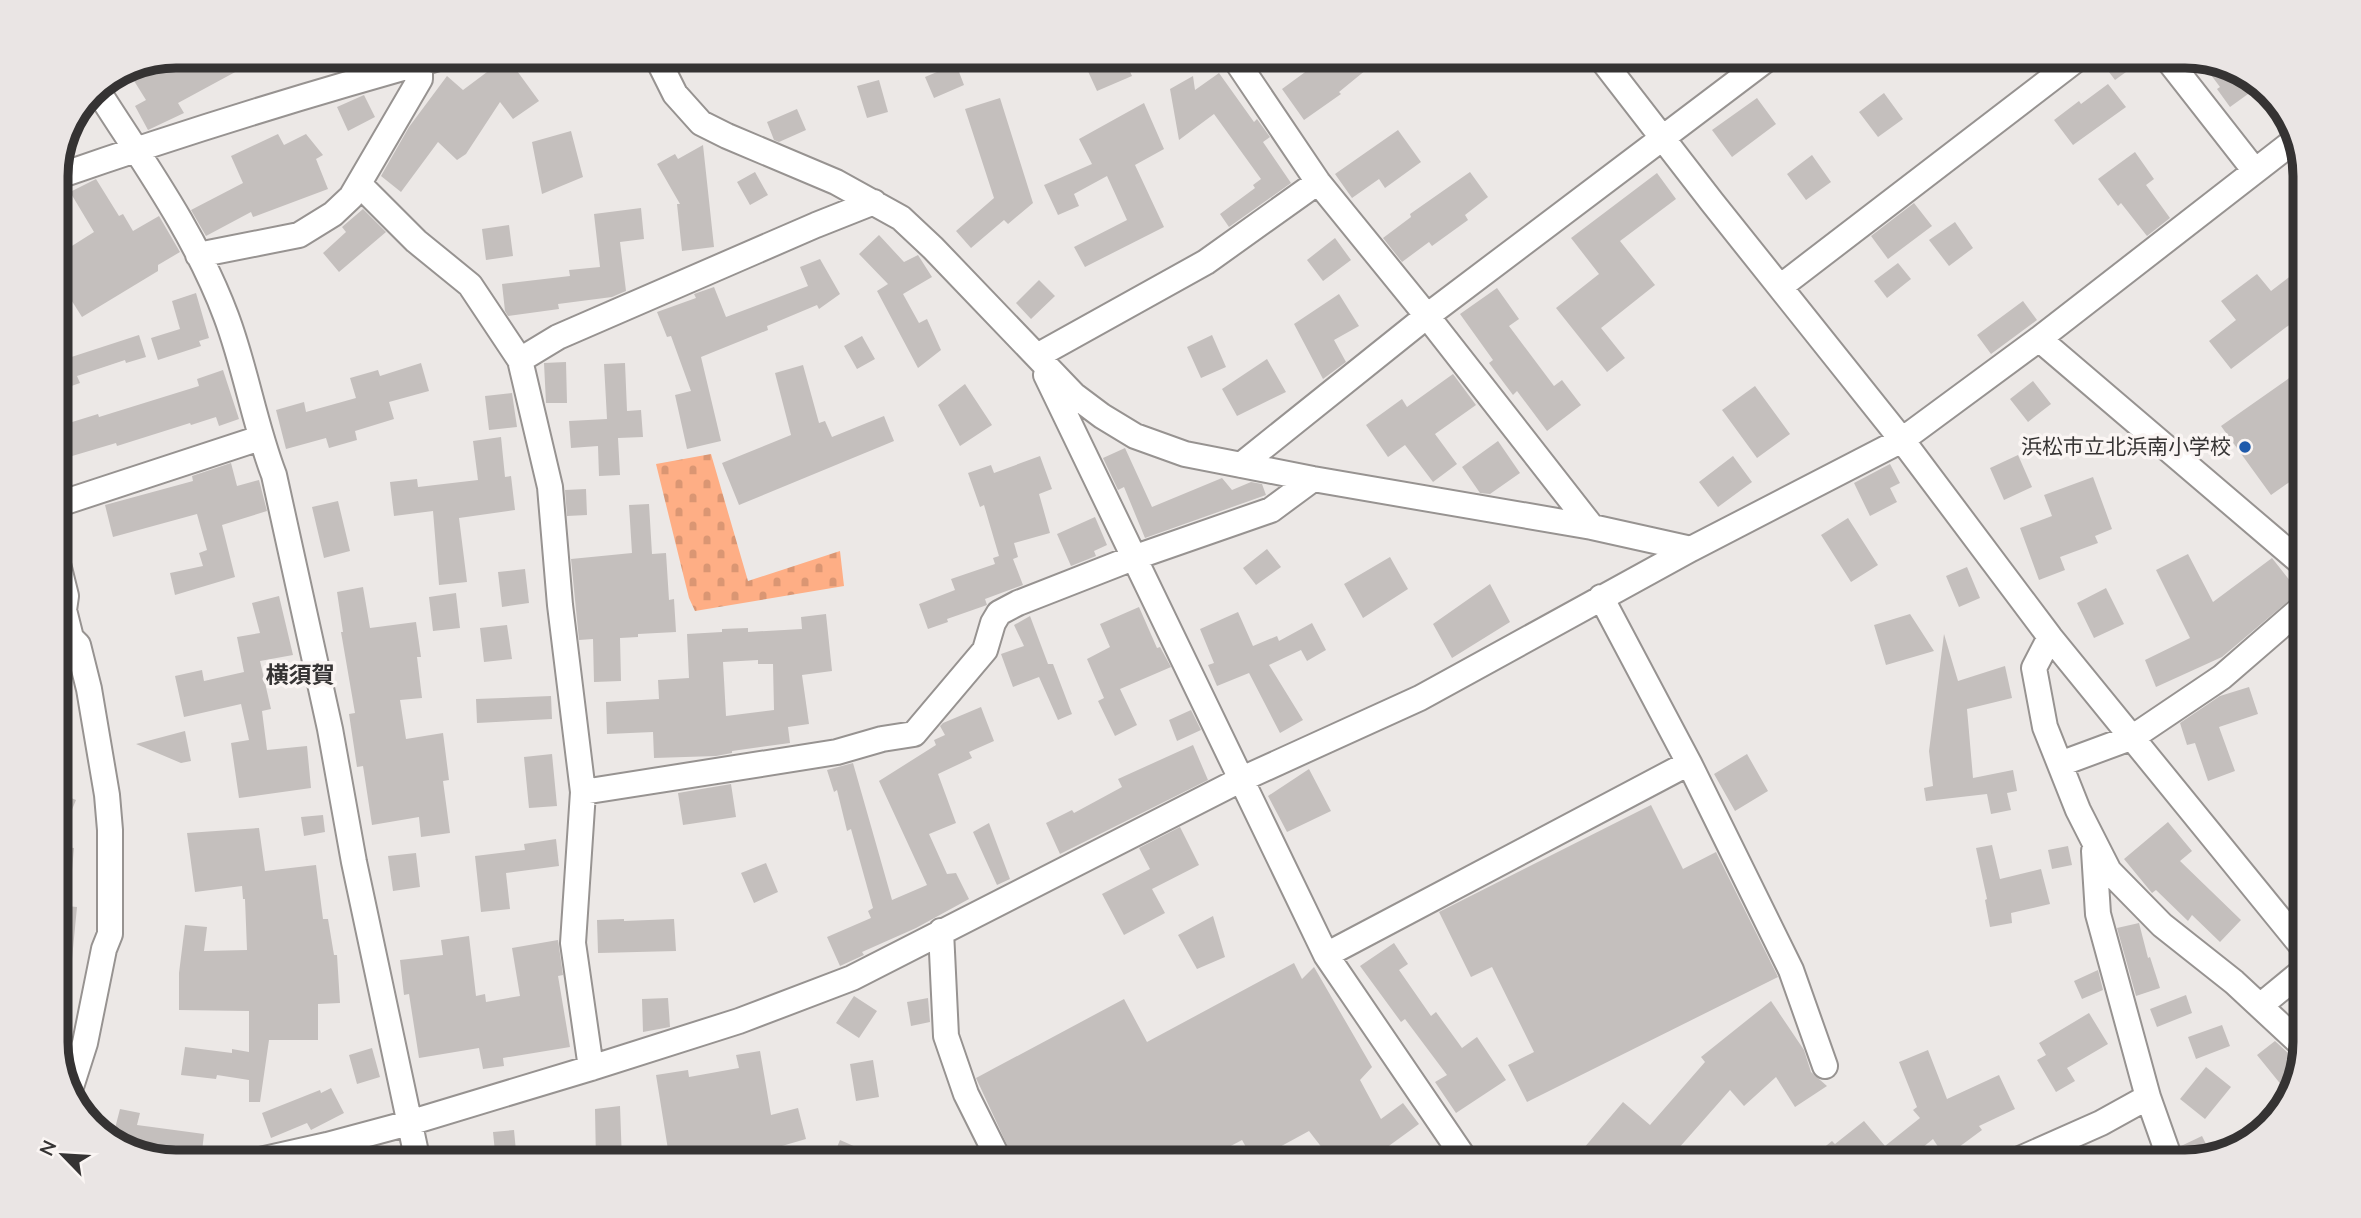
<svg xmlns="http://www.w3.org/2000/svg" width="2361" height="1218" viewBox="0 0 2361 1218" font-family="'Nunito Sans','Noto Sans JP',sans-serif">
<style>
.cemetery{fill:url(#cemetery-stones)}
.building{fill:#c4bfbd;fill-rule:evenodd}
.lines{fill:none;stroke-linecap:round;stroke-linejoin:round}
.minor-casing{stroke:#979391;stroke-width:28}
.minor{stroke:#fff;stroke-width:24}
.poi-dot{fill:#1e5aab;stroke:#faf5f3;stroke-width:2.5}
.labels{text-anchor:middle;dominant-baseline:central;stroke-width:7;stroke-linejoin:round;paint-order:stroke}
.poi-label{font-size:21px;fill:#353333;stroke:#faf5f3;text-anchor:end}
.neighbourhood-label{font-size:23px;font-weight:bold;fill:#353333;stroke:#faf5f3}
.rim{fill:none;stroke:#353333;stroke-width:9}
</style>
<defs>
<pattern id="cemetery-stones" width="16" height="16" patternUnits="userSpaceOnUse" patternTransform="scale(1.75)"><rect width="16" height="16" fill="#feae85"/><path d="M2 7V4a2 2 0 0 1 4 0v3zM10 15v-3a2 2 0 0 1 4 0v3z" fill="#da9673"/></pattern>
</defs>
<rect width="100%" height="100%" fill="#ece8e6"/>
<!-- cemetery -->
<path class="cemetery" d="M711,454L748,581L840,551L844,586L695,611L689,598L656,464Z"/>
<!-- building -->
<path class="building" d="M176,56H265L178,103L184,113L148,130L135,106L146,100L126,68L131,65Z
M1081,56H1123L1132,76L1097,91Z
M1327,56H1383L1339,92L1341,94L1304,120L1282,89Z
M2097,56H2148L2115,80Z
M507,57L539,101L513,119L500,102L466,154L457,160L438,142L401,192L381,176L409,127L447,76L463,90Z
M2199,59L2237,68L2255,89L2230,107L2217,89L2220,87Z
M956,64L964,85L934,98L925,77Z
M1219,73L1254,122L1257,119L1270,137L1263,142L1291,183L1229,227L1220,214L1255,188L1253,185L1261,179L1214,114L1179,140L1170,89L1193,76L1195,90Z
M879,80L888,112L867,118L857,86Z
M2108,84L2126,107L2073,145L2054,120L2079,101L2081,104Z
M1884,93L1903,119L1878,137L1859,112Z
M364,95L375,117L348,131L337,107Z
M1000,98L1033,203L1008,224L1004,220L971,248L956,231L994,198L965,109Z
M1757,98L1776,124L1732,157L1712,130Z
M1144,103L1164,149L1135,165L1164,227L1085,267L1074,247L1127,220L1107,176L1074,194L1079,206L1058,215L1044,185L1092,164L1079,139Z
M797,109L806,130L779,142L774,140L767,122Z
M1398,130L1421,162L1385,188L1379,179L1352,198L1335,174Z
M571,131L583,177L542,194L532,142Z
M278,134L284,145L306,134L323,155L316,159L328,189L253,217L251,212L206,236L191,210L243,183L231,156Z
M703,145L714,247L682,251L677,204H680L657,164L675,154L678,159Z
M2135,152L2154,179L2146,185L2170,218L2147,236L2121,203L2118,206L2098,179Z
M1812,155L1831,182L1806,200L1787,174Z
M755,172L768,195L750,205L737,182Z
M1470,172L1488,197L1465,215L1468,220L1432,246L1429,242L1402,262L1383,238L1411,217L1410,214Z
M1657,173L1676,199L1620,241L1655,285L1601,328L1625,358L1607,372L1556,308L1599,274L1571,238Z
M96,179L119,216L123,214L133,231L159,216L180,252L158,265V271L82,317L56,276V256L94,232L70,192Z
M1914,203L1932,226L1888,259L1871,236Z
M641,208L644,239L620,242L626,291L612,297L558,304L559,309L508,316L505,311L502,284L570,276L569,270L600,267L594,214Z
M363,209L386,232L339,272L323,253L346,232L342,227Z
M1955,222L1973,248L1949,266L1929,240Z
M509,225L513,256L486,260L482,229Z
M879,235L904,262L918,255L932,277L903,294L919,323L927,319L941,350L918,368L877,291L888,284L859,254Z
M1335,238L1351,260L1323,281L1307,260Z
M820,259L840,294L819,309L817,305L767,326L768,330L701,357L721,441L687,449L675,395L691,391L671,336L667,337L657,312L696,298L694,294L714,287L726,317L808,286L800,267Z
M1898,263L1911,279L1887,298L1874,281Z
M2305,265V313L2231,369L2209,341L2236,320L2221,301L2257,274L2271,291Z
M1039,280L1055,296L1031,319L1016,303Z
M1497,288L1519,319L1509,326L1554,386L1562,380L1581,405L1547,431L1517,391L1513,395L1489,363L1493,360L1460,314Z
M196,293L209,338L199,341L201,346L158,360L151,338L180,329L172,301Z
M1339,294L1359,326L1334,340L1346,362L1323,379L1294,324Z
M2023,301L2037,320L1991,354L1977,335Z
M139,335L146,357L126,363L125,360L77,376L80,383L60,390L56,379V362Z
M1212,335L1226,367L1201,378L1187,347Z
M862,336L875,359L857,369L844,346Z
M1267,359L1286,392L1237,416L1222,389Z
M566,362L567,403H546L544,363Z
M421,363L429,391L389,402L394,419L355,431L357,440L329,448L326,438L286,449L276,410L304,402L306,412L356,398L350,378L378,370L380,376Z
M625,363L627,411L641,410L643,437L618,438L620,475L599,476L598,446L571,448L569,421L607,419L604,364Z
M803,365L819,423L825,421L832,437L884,416L894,441L739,505L722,463L791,435L775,373Z
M2305,367V471L2271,495L2221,426Z
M223,370L239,419L219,426L216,417L191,425L190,423L117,446L116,443L62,459L56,442V427L98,414L99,417L199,386L197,379Z
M1453,374L1476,405L1435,434L1457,464L1433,482L1405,445L1388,457L1366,425L1402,399L1407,407Z
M2033,381L2051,404L2028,422L2010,399Z
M965,384L992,425L960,446L938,405Z
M1755,386L1790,434L1757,458L1722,410Z
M512,393L517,427L489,430L485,396Z
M501,437L505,477L511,476L515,510L459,518L467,582L439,585L433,511L394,516L390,482L417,479L418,487L478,480L473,441Z
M1498,441L1520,473L1490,494L1480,493L1462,467Z
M1125,448L1152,507L1222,478L1232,490L1251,482L1262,484L1266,495L1145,538L1124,487L1118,490L1103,458Z
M2018,455L2032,487L2004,500L1990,468Z
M1040,456L1052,489L1039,494L1050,533L1014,543L1018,557L1013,559L1023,585L985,599L987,605L947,619L948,622L928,629L919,604L955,590L951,579L995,564L993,558L999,556L984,505L980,507L968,473L991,465L994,473Z
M1733,456L1752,482L1718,507L1699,482Z
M231,463L237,486L259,480L267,511L222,525L235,577L175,595L170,573L203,566L199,553L207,550L197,514L113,537L105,505L193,481L192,476Z
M1890,464L1900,483L1890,488L1897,502L1870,516L1854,483Z
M2093,477L2112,529L2095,536L2098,543L2060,557L2065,570L2039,580L2020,528L2052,516L2044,495Z
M586,489L587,515L567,516L565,490Z
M338,501L350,551L324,558L312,507Z
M649,504L652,554L666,553L669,600L674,599L676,632L638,634V637L620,638L621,681L594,682L593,639L579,640L571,559L632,553L629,505Z
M1095,517L1107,545L1094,551L1096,556L1071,566L1057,534Z
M1848,518L1878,565L1851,582L1821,535Z
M1267,549L1281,567L1256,585L1243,568Z
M2188,554L2213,602L2272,558L2299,592L2222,657L2156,687L2145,660L2190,638L2156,570Z
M1390,557L1408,589L1363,618L1344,584Z
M1967,567L1980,598L1959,607L1946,576Z
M525,569L529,603L502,607L498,572Z
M1490,584L1510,622L1452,658L1433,624Z
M363,587L370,628L416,622L421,657H417L422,698L400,700L406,739L443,733L449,780L443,781L450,833L421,837L419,817L372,825L363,766L357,767L349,714L355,713L341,632H343L337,592Z
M2106,588L2124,624L2094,638L2077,603Z
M456,593L460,628L433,631L429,597Z
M279,596L293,655L260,661L271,709L262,711L267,750L307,746L311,788L239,798L231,743L249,740L241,704L184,717L175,676L202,670L204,681L244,672L237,637L260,633L252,603Z
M1139,607L1157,648L1160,647L1171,667L1120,689L1137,725L1115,736L1098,701L1104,698L1087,659L1110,647L1100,624Z
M1238,612L1253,646L1277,636L1279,641L1312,623L1326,650L1307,661L1301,650L1269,665L1303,720L1280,733L1249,673L1217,686L1208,665L1214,663L1200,629Z
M826,614L832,671L802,675L809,724L788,727L790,743L732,751V753L716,756L654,758L653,732L607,734L606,702L659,699L658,680L689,678L687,634L722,632V629L748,628V632L802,629L801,617ZM758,660V664H773L774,710L726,716L723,662Z
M1910,614L1934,651L1886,665L1874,625Z
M1030,616L1048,664H1053L1072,714L1058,720L1039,677L1013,687L1001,654L1024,646L1014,625Z
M507,625L512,659L484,662L480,628Z
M1944,634L1958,681L2005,666L2012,698L1967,709L1973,778L2013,770L2017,791L2007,793L2011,810L1991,814L1987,794L1926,801L1924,788L1933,786L1929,751Z
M2249,687L2258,714L2219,727L2235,771L2208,781L2195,743L2187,745L2180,723L2220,696Z
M551,696L552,719L477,723L476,699Z
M981,707L994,741L969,752L972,758L938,774L956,823L929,834L947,874L956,873L969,899L916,928L862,952L864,955L840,966L827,937L871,918L868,911L873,908L851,829L847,831L837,790L834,792L827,770L853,763L892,900L927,885L879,781L936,745L934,740L945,735L940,726L943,723Z
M1191,710L1201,730L1177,741L1169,720Z
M185,731L191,761L181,763L136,744Z
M1193,745L1208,780L1060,854L1046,823L1072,810L1074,813L1122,787L1118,779Z
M552,754L557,806L529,808L524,757Z
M1747,754L1768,791L1735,811L1714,774Z
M1309,769L1331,811L1287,832L1268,796Z
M731,784L736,817L683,825L678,793Z
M56,792L76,800L57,846H56Z
M1651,805L1683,869L1716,852L1778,977L1527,1102L1508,1065L1534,1052L1492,967L1471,977L1439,912Z
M323,815L325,832L304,836L301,817Z
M2168,822L2192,851L2180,861L2241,920L2220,942L2192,915L2188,921L2156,890L2152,893L2124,859Z
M989,823L1010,879L997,885L973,832Z
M1180,827L1199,865L1152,889L1165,913L1124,935L1102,894L1150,869L1139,848Z
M259,828L265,871L316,865L323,919H328L334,955H337L340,1003L318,1004V1040H269L260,1102H249V1080L217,1075L216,1079L181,1075L185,1047L232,1053V1049L249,1052V1011L179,1010V973L185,925L207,927L204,951L247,950L245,899H243L242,886L195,892L187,833Z
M556,839L559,866L506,873L510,909L481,912L475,856L525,850L524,844Z
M1992,845L2000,879L2041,869L2050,904L2011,913L2012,923L1990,927L1985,900L1987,899L1976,848Z
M56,846L74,848L69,903L56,902Z
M2068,846L2072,865L2052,869L2048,850Z
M416,853L420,887L393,891L388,856Z
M766,863L778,892L754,903L741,873Z
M56,905L77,907L69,990L56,989Z
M1213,916L1225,957L1197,969L1178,935Z
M624,919V921L674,919L676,951L598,953L597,920Z
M2139,923L2148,958L2150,957L2160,988L2136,996L2117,928Z
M469,936L476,996L485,994L486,1002L520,996L512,948L558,940L563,975L558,976L570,1047L503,1058L504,1066L483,1069L479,1048L419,1058L409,994L404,995L400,960L443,955L441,940Z
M1394,943L1408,964L1399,970L1431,1016L1436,1012L1462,1048L1477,1037L1506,1080L1456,1113L1435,1082L1447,1075L1405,1019L1401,1022L1360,966Z
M1294,963L1302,979L1314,967L1372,1067L1360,1080L1381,1119L1403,1103L1419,1124L1375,1156L1370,1150L1355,1162H1333L1309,1131L1254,1161L1242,1140L1201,1162H1015L976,1078L1124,999L1147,1042Z
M2098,970L2103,990L2082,999L2074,981Z
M2186,995L2192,1013L2157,1027L2150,1009Z
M854,996L877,1011L859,1038L836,1023Z
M668,998L670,1027L643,1032L642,999Z
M928,998L930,1022L911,1026L907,1002Z
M1771,1001L1804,1050L1811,1072L1827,1086L1795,1107L1776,1077L1744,1106L1730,1090L1678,1149L1693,1162H1572L1623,1102L1650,1125L1705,1062L1701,1057Z
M2089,1013L2108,1044L2067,1068L2075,1081L2056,1092L2037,1060L2046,1055L2039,1043Z
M2222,1025L2230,1046L2196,1059L2188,1037Z
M2275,1041L2300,1064L2291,1097L2257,1055Z
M372,1048L380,1077L357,1084L349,1055Z
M1928,1050L1947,1099L1999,1075L2015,1109L1979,1126L1982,1130L1959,1147L1969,1162H1948L1933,1139L1905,1162H1806L1832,1141L1835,1144L1864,1121L1885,1146L1920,1118L1913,1110L1917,1107L1899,1062Z
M760,1051L771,1115L798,1108L806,1139L747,1156L700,1162H670L656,1075L688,1070L689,1077L739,1068L736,1055Z
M873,1060L879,1097L856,1101L850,1064Z
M2206,1067L2231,1087L2205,1119L2180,1099Z
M331,1088L344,1113L311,1130L307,1123L271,1138L262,1113L320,1090L321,1093Z
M620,1106L622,1162H596L595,1109Z
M120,1109L140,1113L137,1125L204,1134L201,1160L160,1155V1158L124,1150L112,1140Z
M514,1130L517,1162H496L493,1132Z
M2202,1136L2211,1154L2185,1162L2181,1146Z
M840,1140L890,1162H831Z"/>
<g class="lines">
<defs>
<path id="minor" d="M656,56L675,94L701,123L727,136L836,182L901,218L933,248L1074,395L1102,416L1135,436L1185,454L1313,479L1592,527L1691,549
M1233,56L1318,182L1427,316L1592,527
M1599,56L1712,202L1902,440L2050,637L2305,950
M2165,56L2255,171
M96,88C143,162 195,233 226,316C246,369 254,423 274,475L330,729L354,862L418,1162
M56,177C185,132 315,92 446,56
M359,184L416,241L470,285L520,360L550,487L560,605L583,792L573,943L591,1068
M198,255L299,235L333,214L351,197L420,79V63
M1780,287L2081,56
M2039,339L2305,566
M1037,356L1206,262L1318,182
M520,360L558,337L816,225L874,202
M1046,375L1326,955L1467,1162
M1241,465L1427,316L1771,56
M56,505L260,438
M56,556L66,596L64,610L71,638L78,645L89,689L107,795L110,830V934L104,949L85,1043L70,1090
M1601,597L1689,763L1791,970L1825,1066
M2050,637L2034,668L2045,727L2078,810L2109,871L2162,925L2234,982L2304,1047
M2060,764L2133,737L2222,677L2305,605
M583,792L837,752L882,739L914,734L985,650L993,623L999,613L1018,603L1133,558L1271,510L1313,479
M2094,851L2098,914L2148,1097L2171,1162
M941,931L946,1036L966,1094L1000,1162
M1326,955L1689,763
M2260,1006L2305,969
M251,1162L327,1145L409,1123L591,1068L739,1021L852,978L1242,779L1420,698L1691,549L1902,440L2039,339L2295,140
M2013,1162L2101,1123L2148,1097"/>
</defs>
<!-- minor casing -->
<use href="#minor" class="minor-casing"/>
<!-- minor -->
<use href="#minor" class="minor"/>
</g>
<!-- markers -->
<circle class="poi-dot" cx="2245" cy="447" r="7"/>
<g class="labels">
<!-- poi labels -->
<g class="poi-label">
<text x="2231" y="447">浜松市立北浜南小学校</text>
</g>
<!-- neighbourhood labels -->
<g class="neighbourhood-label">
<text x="300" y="675">横須賀</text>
</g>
</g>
<!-- crop -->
<path d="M0 0H2361V1218H0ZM176 68H2185A108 108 0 0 1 2293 176V1042A108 108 0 0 1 2185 1150H176A108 108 0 0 1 68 1042V176A108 108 0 0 1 176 68Z" fill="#eae5e4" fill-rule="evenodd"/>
<path class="rim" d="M176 68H2185A108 108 0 0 1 2293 176V1042A108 108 0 0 1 2185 1150H176A108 108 0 0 1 68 1042V176A108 108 0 0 1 176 68Z"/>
<!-- north arrow -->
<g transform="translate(63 1155) rotate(295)" stroke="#faf5f3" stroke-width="5" paint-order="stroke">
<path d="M0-5L12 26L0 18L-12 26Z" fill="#353333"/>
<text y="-10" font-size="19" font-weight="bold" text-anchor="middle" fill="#353333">N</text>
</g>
</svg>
